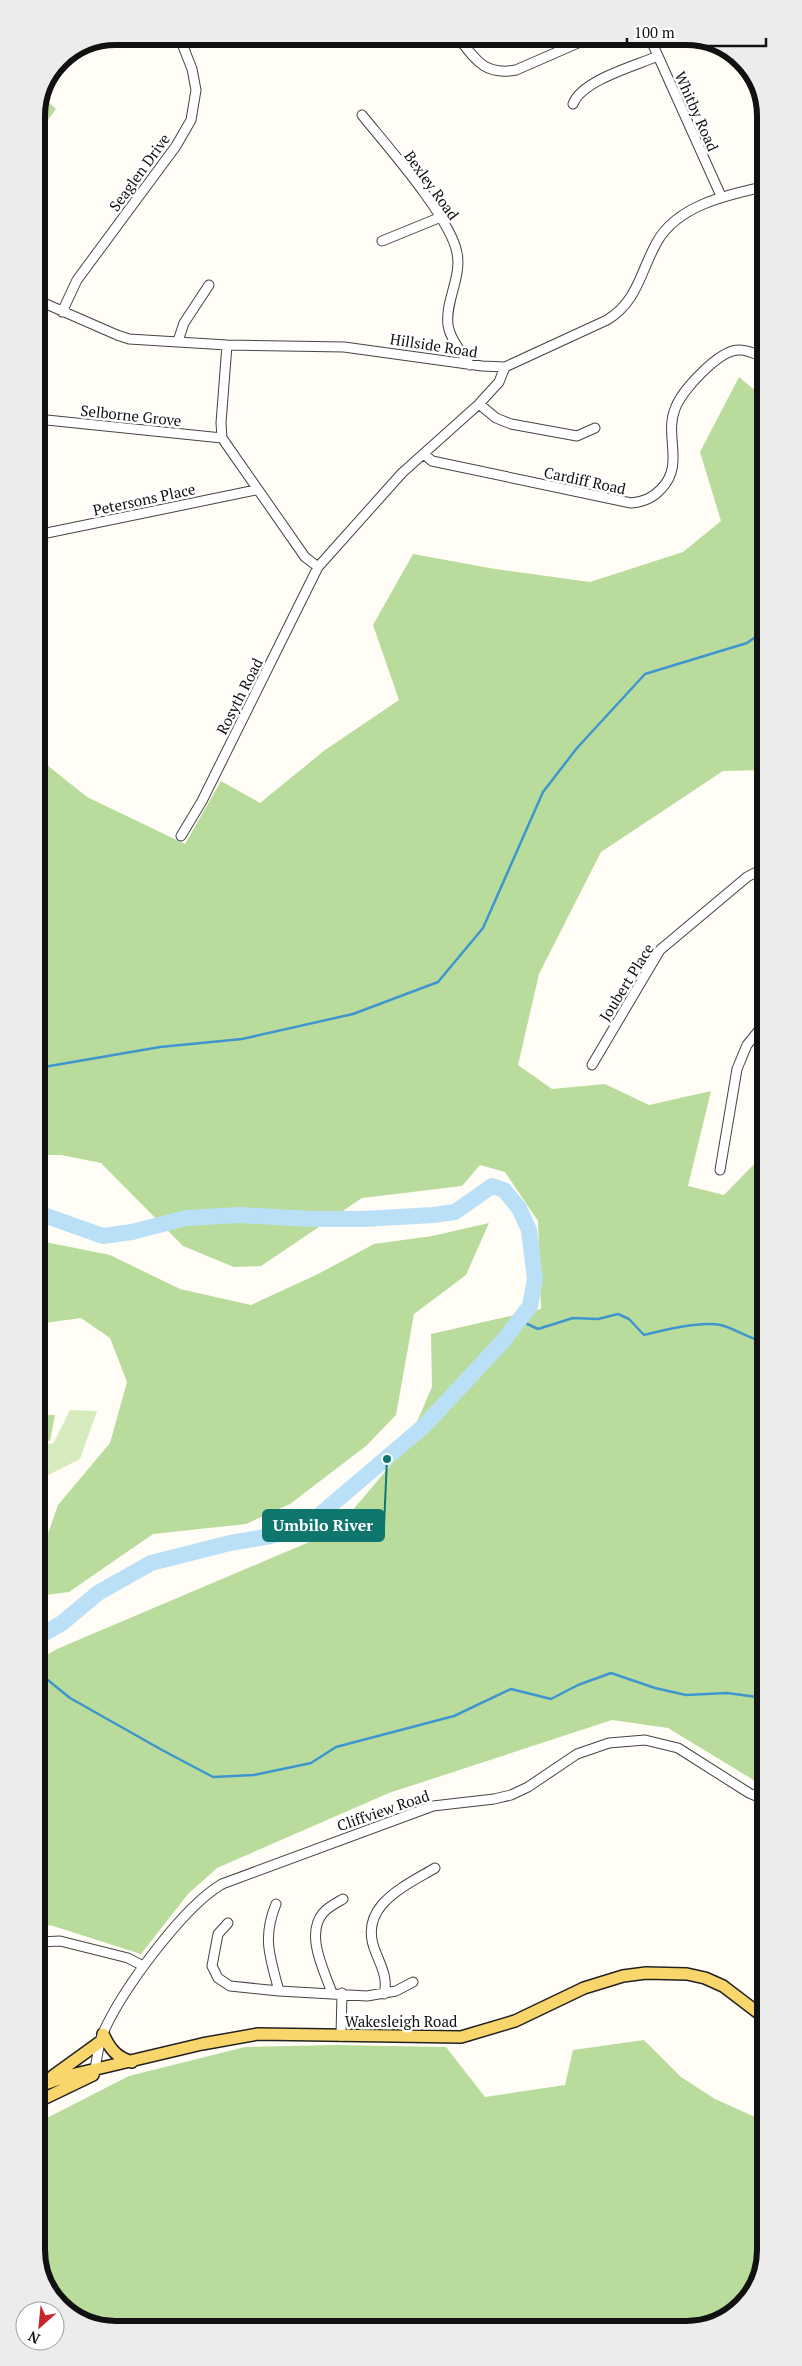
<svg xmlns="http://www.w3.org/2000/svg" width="802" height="2366" viewBox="0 0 802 2366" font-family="'PT Serif',serif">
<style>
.green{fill:#d5ebbd}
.forest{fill:#b9dc9c}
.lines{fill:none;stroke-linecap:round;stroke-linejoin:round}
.stream{stroke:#3f96cf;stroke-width:2.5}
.river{stroke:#b9e0f7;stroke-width:16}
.minor-casing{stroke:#444;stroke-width:11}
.major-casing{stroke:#222;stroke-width:14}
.minor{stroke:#fff;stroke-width:9}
.major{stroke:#f9d66b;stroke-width:11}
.labels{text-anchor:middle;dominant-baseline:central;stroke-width:5;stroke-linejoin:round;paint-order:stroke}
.street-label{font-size:15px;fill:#111;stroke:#fff}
.rim{fill:none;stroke:#111;stroke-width:6}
.leader{fill:none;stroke:#0f766e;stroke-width:2}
.callout-dot{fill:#0f766e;stroke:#fff;stroke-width:2}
.callout{fill:#0f766e;stroke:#0f766e;stroke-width:2}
.callout-label{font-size:16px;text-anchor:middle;font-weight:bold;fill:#fff}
</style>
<rect width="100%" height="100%" fill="#fffdf5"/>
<!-- green -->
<path class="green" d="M70,1410L97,1411L80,1459L38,1480V1443L53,1444Z"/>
<!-- forest -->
<path class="forest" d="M43,97L56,109L36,136V111Z
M739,377L763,397L764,770L723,771L601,852L539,974L518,1065L552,1089L605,1084L649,1105L711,1091L688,1186L724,1195L764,1154L765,1520L757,1531L765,1563V1787L668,1728L612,1720L389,1793L217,1868L188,1894L141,1954L50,1925L39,1930L38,1660L57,1649L335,1531L406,1447L432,1387L431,1334L541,1309L538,1221L505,1172L480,1165L462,1186L362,1198L261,1266L234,1267L183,1246L101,1163L61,1155H38L37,757L87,797L185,844L221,781L260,803L325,750L399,700L373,625L413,554L495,569L590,582L683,552L721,521L700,452Z
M489,1223L466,1275L414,1314L396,1415L366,1446L290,1504L246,1524L153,1534L69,1592L38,1596V1562L58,1505L110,1443L127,1382L110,1338L81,1318L38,1324V1239L45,1242L110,1255L180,1289L251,1305L316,1275L374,1244L432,1236Z
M38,1415H55L50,1441L38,1439Z
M644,2040L681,2077L715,2099L766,2122V2250L749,2299L706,2327L111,2330L64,2310L39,2270V2122L129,2076L245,2047L336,2045L446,2047L485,2097L565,2085L573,2050Z"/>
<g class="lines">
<!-- stream -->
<path class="stream" d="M38,1068L160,1047L242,1039L353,1014L438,982L483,928L543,792L577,748L645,674L747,643L764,631
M519,1320L538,1329L573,1318L598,1319L618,1314L629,1319L644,1335C663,1330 702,1321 721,1325C736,1329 749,1339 765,1342
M38,1672L70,1698L162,1750L213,1777L254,1775L311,1763L336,1747L454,1716L511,1689L551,1699L578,1685L611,1673L655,1688L686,1695L727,1693L757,1697L765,1704"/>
<!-- river -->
<path class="river" d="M38,1213L103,1236L132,1232L186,1218L239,1215L311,1219H364L433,1215L455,1212L492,1186L504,1190L519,1208L529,1230L535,1279L530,1306L503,1341L424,1426L310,1523L271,1536L230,1543L151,1563L98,1593L62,1623L38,1637"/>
<defs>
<path id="minor" d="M457,36C475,59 484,76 516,70L594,36
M649,36L721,196
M573,104C582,80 635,66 658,56
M362,115C386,145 451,218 457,253C462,277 445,301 448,325C450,339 462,353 470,365
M382,241L441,217
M37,300L117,335L129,339L227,345L344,347L482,366L505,367L607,320C638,301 640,272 657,242C677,206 726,195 763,187
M62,312L77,280L176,146L191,120L196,90L192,69L179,36
M178,341L184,323L209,285
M227,345L221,423L222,438L305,557L318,567L402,473L479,404L499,382L505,367
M479,404L496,418L511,424L577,436L595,428
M37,419L222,438
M424,454L432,461L631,503C643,502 653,498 661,489C685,465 664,436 675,409C681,391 718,351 738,350C746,349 756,354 763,357
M37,535L256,490
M181,836L202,801L318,567
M592,1065L660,950L747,877L764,868
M720,1170L737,1069L747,1045L764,1024
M276,1904C262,1938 270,1957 279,1991
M228,1923L218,1934L212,1966L218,1978L230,1986L279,1991L367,1996L396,1991L413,1982
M39,1942L60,1941L128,1958L143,1966
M332,1993C324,1970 305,1935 323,1913C328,1907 336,1903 343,1899
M384,1994C388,1979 382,1968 376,1953C356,1907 403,1887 435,1868
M341,2036L342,1993
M94,2074C97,2060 98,2045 103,2033C122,1990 183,1907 222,1884L433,1806L494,1799L511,1795L528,1787L577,1754L609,1743L645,1740L678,1748L749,1793L765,1800"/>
<path id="major" d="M103,2034C110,2049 116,2057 132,2062
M53,2076L100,2042
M39,2086L71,2075L202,2044L258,2034L461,2037L515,2021L584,1988L623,1976L646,1973L687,1974L705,1978L723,1986L765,2018
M39,2101L93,2075"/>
</defs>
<!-- minor casing -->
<use href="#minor" class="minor-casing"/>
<!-- major casing -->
<use href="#major" class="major-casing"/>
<!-- minor -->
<use href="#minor" class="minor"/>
<!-- major -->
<use href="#major" class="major"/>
</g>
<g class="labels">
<!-- street labels -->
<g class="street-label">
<text transform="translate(697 111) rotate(66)">Whitby Road</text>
<text transform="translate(139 172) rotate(-54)">Seaglen Drive</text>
<text transform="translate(432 185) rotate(54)">Bexley Road</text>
<text transform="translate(434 345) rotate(9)">Hillside Road</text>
<text transform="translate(131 415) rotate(6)">Selborne Grove</text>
<text transform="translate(585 480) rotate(12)">Cardiff Road</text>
<text transform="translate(144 499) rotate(-12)">Petersons Place</text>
<text transform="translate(239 696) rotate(-63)">Rosyth Road</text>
<text transform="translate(626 982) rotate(-58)">Joubert Place</text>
<text transform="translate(383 1810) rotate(-19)">Cliffview Road</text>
<text x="401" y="2021">Wakesleigh Road</text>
</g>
</g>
<!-- crop -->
<path d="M0 0H802V2366H0ZM116 45H686A71 71 0 0 1 757 116V2250A71 71 0 0 1 686 2321H116A71 71 0 0 1 45 2250V116A71 71 0 0 1 116 45Z" fill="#ececec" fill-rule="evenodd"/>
<path class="rim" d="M116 45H686A71 71 0 0 1 757 116V2250A71 71 0 0 1 686 2321H116A71 71 0 0 1 45 2250V116A71 71 0 0 1 116 45Z"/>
<!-- callouts -->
<path class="leader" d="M387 1459L384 1526"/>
<circle class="callout-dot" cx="387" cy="1459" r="5"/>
<rect class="callout" x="263" y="1510" width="121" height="31" rx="5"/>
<g class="callout-label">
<text x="323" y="1531">Umbilo River</text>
</g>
<!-- north arrow -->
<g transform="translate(40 2326) rotate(207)"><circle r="24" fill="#ffffff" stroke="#a0a0a0"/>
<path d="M0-4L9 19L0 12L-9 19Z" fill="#c4262e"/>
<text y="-8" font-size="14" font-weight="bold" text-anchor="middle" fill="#111111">N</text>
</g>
<!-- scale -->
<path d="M627 38v8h139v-8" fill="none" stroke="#111111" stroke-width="2.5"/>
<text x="634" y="38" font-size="15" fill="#111111" stroke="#ffffff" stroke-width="4" paint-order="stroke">100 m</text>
</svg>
